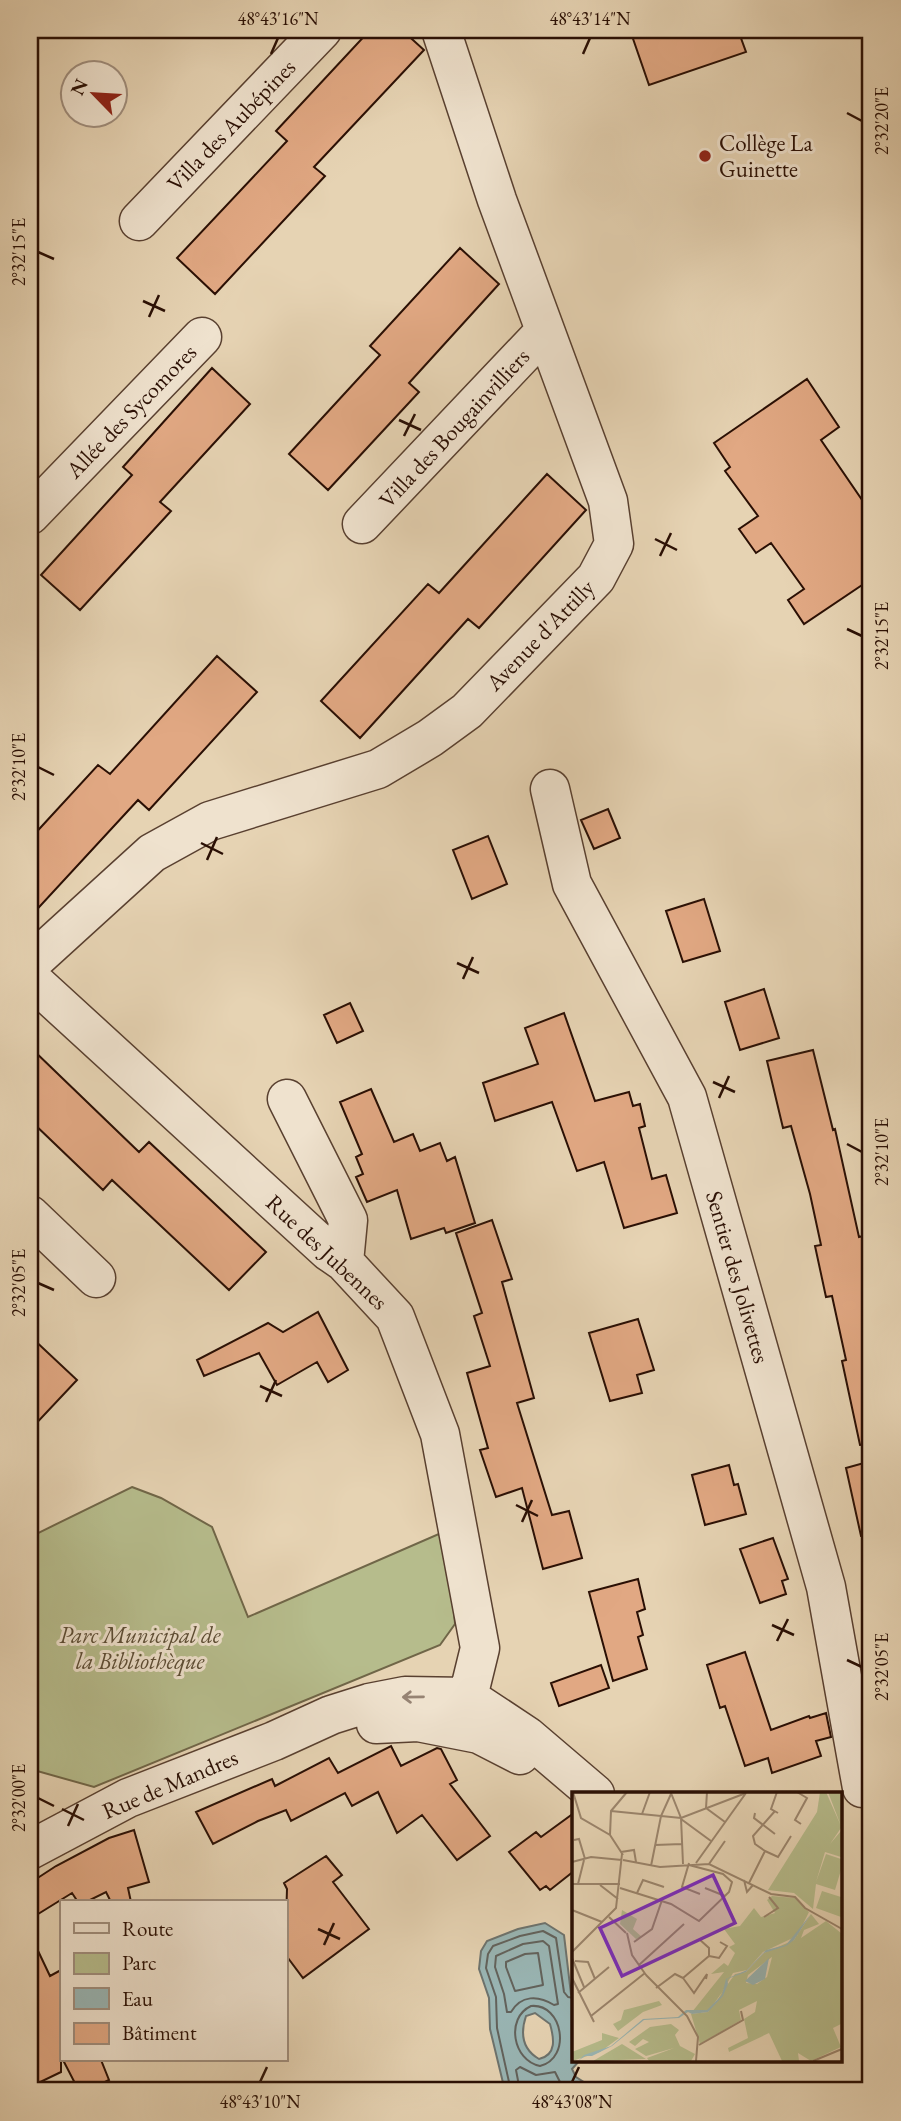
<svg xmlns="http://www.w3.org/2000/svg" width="901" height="2121" viewBox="0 0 901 2121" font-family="'EB Garamond',serif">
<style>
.green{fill:#b6bc8c;stroke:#706648;stroke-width:2}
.water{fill:#99b6b5;stroke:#6d736e;stroke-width:2;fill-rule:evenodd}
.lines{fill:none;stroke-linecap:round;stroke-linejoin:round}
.shore{stroke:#62625c;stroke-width:2}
.building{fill:#e1a883;stroke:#2a0f04;stroke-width:2}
.minor-casing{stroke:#594030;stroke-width:41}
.minor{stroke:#efe2ce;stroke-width:38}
.oneway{stroke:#968373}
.ticks{fill:none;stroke:#2a0f04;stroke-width:2.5}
.poi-dot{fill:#8f2418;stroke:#efe2ce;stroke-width:2.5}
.labels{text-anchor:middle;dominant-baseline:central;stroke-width:6;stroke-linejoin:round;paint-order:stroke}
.street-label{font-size:23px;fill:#2a0f04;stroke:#efe2ce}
.poi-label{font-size:23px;fill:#2a0f04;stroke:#efe2ce;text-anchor:start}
.park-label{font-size:23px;font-style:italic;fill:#5b4c34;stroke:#efe2ce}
.inset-road{fill:none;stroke:#9b856d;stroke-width:2}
.view{fill:#7b2cbf;fill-opacity:0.15;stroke:#7b2cbf;stroke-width:3.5}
.inset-edge{fill:none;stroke:#2a0f04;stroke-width:3.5}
.neatline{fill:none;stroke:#2a0f04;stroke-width:2.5}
.ticks-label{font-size:18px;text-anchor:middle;fill:#2a0f04}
</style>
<rect width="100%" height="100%" fill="#e6d3b3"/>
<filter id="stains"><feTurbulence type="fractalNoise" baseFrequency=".00286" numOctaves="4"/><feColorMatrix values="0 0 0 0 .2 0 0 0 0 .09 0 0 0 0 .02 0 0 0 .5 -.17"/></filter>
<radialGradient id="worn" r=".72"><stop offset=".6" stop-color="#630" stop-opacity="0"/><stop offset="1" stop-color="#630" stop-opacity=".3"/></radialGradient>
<!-- green -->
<path class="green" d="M132,1487L161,1498L212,1527L248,1617L448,1530L455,1624L440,1645L94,1787L30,1769V1537Z"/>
<!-- water -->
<path class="water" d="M545,1923L564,1935L571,1994L574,2003V2060H580L572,2069L576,2077L587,2084V2091H505L490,2029L489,1998L479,1969L481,1951L487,1941L518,1929ZM535,2013L550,2024C554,2038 557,2055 539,2059C522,2049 520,2034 526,2016Z"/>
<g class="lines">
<!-- shore -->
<path class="shore" d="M543,1941L549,1946L558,2004L554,2005C538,1995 521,1995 511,2012H507L504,1994L495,1967L496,1956L523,1944Z
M538,1953L543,1985L515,1991L506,1967V1962L525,1954Z
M531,2006C563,2003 572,2058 540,2066C513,2061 505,2018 531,2006Z
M511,2091L497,2028L496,1997L486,1968L488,1954L493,1946L520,1936L543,1931L556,1938L564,1992L568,1997L574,1998
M520,2091L516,2070L520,2067L536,2075L555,2072L562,2086L568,2091"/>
</g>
<!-- building -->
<path class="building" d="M370,30H402L424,50L314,167L325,176L215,294L177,258L287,141L276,131Z
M630,30H738L746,52L649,85Z
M460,248L499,284L409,383L419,392L328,490L289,454L380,355L370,346Z
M212,368L250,404L160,502L171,511L80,610L41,575L132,475L123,467Z
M807,379L839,427L821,440L871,513V579L804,624L788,600L804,589L771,543L756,553L739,529L758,516L725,471L730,467L714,443Z
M547,474L586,510L479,628L468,619L360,738L321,701L428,584L439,593Z
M217,656L257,692L149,810L138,800L30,917V839L98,765L110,774Z
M608,809L620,838L594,849L581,820Z
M488,836L507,884L472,899L453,850Z
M704,899L720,951L683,962L666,911Z
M764,989L779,1038L740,1050L725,1002Z
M350,1003L363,1031L337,1043L324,1015Z
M564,1013L595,1101L629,1092L633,1106L640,1104L645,1126L639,1128L652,1179L666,1175L677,1213L624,1228L604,1162L577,1171L552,1102L495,1121L483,1083L538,1064L525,1028Z
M30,1047L139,1152L149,1142L266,1252L229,1290L112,1180L103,1190L30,1120Z
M813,1050L833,1130L835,1129L859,1237L863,1236L871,1278V1444L860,1445L842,1361L846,1360L832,1296L826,1297L815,1246L821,1245L810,1194L791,1126L783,1128L767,1061Z
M371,1089L394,1142L413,1134L420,1151L440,1143L447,1161L455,1157L475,1223L446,1233L444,1228L411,1239L397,1190L367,1202L356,1177L363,1174L356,1157L362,1154L340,1102Z
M492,1220L512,1279L502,1282L534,1398L517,1403L552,1515L569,1511L582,1558L543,1569L522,1488L496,1497L480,1450L488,1448L467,1373L490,1366L474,1316L482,1313L456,1233Z
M318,1312L348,1370L328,1382L317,1362L277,1385L259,1353L204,1376L197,1360L268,1323L283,1332Z
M638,1319L654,1370L637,1375L642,1393L610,1401L589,1333Z
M30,1336L77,1380L30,1430Z
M871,1461V1535L861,1536L846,1468Z
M729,1465L734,1485L738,1484L746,1514L705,1525L692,1475Z
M773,1538L788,1579L782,1581L786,1594L760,1603L740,1549Z
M638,1579L645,1609L637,1612L643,1635L638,1637L647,1669L613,1681L589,1592Z
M745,1652L771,1730L809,1716L810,1718L826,1713L831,1737L816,1741L821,1756L772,1773L768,1758L745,1766L725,1706L720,1708L707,1665Z
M601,1665L609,1688L559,1706L551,1683Z
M391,1746L401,1766L437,1748L441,1749L457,1780L450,1784L490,1836L457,1860L422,1815L397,1833L378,1792L352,1806L345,1793L291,1821L286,1810L258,1821L213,1844L196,1812L272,1779L275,1786L329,1758L338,1773Z
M574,1813V1871L550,1890L546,1886L540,1890L509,1852L536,1832L541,1837Z
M134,1830L149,1882L128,1888L131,1902H111L106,1892L86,1902H78L72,1893L30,1919V1883L56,1866L109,1838Z
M326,1856L342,1875L333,1882L369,1929L303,1978L285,1954L287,1889L284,1883Z
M30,1934L50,1976L61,1970V2072L30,2087Z
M63,2060H101L109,2080L86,2091H79Z"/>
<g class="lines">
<defs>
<path id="minor" d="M139,221L322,30
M30,515L202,337
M362,524L545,331
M550,789L572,884L687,1097L826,1587L862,1788
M30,964L152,853L210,821L378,769L430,738L467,711L596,578L614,544L608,501L497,200L441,30
M30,978L328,1251L344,1262L395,1317L440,1434L480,1648L468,1697
M287,1099L348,1220L344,1262
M30,1215L96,1278
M376,1724L418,1722L479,1734L520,1755
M30,1850L128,1798L274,1741L331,1715L369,1703L405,1696L468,1697L527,1736L595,1794"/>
</defs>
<!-- minor casing -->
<use href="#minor" class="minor-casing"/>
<!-- minor -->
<use href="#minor" class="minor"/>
</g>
<!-- one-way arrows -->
<defs><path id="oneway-shaft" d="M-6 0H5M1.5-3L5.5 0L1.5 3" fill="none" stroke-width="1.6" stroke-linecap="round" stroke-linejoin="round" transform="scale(1.75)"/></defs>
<use class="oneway" href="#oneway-shaft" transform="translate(413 1697) rotate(179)"/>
<!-- ticks -->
<path class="ticks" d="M271,54L278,38M583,54L590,38M847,113L862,121M38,252L54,259M143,301L165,311M149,317L159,295M399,420L421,430M404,436L415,414M655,539L677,550M660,556L671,533M847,629L862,636M38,767L54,775M201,843L223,854M207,860L217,837M457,963L479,973M463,979L473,957M713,1082L735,1092M719,1098L729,1076M847,1144L862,1152M38,1283L54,1290M260,1386L282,1396M266,1402L276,1380M516,1505L538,1516M522,1522L532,1500M772,1625L794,1635M777,1641L788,1619M847,1660L862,1667M38,1798L54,1806M62,1809L84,1820M68,1826L78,1804M318,1929L340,1939M324,1945L334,1923M260,2082L267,2067M572,2082L579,2067"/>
<!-- markers -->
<circle class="poi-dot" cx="705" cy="156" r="7"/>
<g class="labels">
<!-- street labels -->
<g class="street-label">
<text transform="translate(231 125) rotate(-46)">Villa des Aubépines</text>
<text transform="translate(131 411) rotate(-46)">Allée des Sycomores</text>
<text transform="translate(454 428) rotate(-47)">Villa des Bougainvilliers</text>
<text transform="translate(540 635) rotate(-46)">Avenue d'Attilly</text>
<text transform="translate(327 1252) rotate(43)">Rue des Jubennes</text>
<text transform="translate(738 1277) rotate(74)">Sentier des Jolivettes</text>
<text transform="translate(170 1784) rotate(-23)">Rue de Mandres</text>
</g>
<!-- poi labels -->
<g class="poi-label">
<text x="719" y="143">Collège La<tspan x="719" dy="26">Guinette</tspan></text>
</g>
<!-- park labels -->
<g class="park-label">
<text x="140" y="1635">Parc Municipal de<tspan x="140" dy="26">la Bibliothèque</tspan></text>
</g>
</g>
<!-- overview -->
<g transform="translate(572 1792)">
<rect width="270" height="270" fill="#e6d3b3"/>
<path d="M248,0H254L269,34L256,0H269V36L258,52L269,39V65L253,60L244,90L254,62L269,67V78L263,98L244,92L241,117L222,101L196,98L245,20ZM250,99L269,105V125L244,116ZM200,104L223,106L237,120L225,144L191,160L175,178L161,181L144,211L135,219L120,220L152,180L139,182L152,171L156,174L163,161L157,155L163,152L152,137L168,134L182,116L189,125L203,121L195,108ZM50,118L65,127L61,137L70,145L64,147L48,132ZM239,122L247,132L232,138L229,146L254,129L269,141V232L261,236L269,255L239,269L226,261L227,269H210L197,241L157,260L156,256L176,246L172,227L183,220L185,209L167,218L169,228L128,252L119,222L136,220L163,182L174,180L192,161L222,148ZM200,165L195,185L185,192L174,191L176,183ZM87,209L90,213L71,220L46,239L41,232L49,228L52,218ZM99,232L107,238L103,243L108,254L123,262L119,269H77L75,266L102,256L74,264L63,257L77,250L71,247L63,254L57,250L78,235ZM30,241L47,246L28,260L0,269V260L30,248ZM50,252L74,267L20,269H21Z" fill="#b6bc8c" fill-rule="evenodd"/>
<path d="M239,122L222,148L214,154L192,161L174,180L155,187L156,192L151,204L136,220L120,222L116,220L107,226L72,228L40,254L20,264H13L6,269L12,263L39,254L71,227L106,225L114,218H135L150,203L154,187L175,178L194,158L214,153ZM197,166L193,187L181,193L173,189Z" fill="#99b6b5"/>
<path class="inset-road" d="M1,0L9,26L38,43L51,63M135,0L134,16L153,30M205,0L199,17L206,21M225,0L235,6L223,28L229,32M99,1L109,26L111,72M39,19L109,26L174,1M183,21L182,26L203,42M70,22L78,0M109,27L139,49M38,43L39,19L55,0M2,48L7,47L13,67M83,53L110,52M193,59L206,65L219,44M49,60L62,58L64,70M51,68L88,75L137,72L199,102L223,105L233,116L270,137M0,70L19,65L50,68M117,71L110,95L128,102M124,71L174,1M137,72L153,49M79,74L89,24L99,2M172,88L175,100L181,93M177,91L193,59L183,52L181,44L203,19M0,92H48M6,92L12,68M28,93L46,107M48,96L99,112L127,129L157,100L160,90L151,82L117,73M133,96L153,104M65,101L71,88L92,95M0,118L30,130M37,125L54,141M192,125L206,116L197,105M55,141L60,163L74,183M127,147L137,156V164M62,150L80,137L90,108M0,160L44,116L50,62M137,164L147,166L155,154L148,150M0,166L12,195M3,169L16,170L23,187M67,173L112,132M74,183L115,224L126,245L124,269M0,186L22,230M111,186L122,201L135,182L134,187M111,186L137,164M84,196L103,182L111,186M6,201L37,175M19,224L73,181M127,253L171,228L169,219M241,269L270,257"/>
<path class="view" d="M141,83L163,131L50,184L28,136Z"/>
<rect width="270" height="270" class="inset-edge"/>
</g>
<!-- margin -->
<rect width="901" height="2121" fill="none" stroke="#e6d3b3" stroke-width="77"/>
<!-- legend -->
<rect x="60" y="1900" width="228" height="161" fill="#efe2ce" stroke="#a08e7d" stroke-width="2"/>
<rect x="74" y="1923" width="35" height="10" fill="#efe2ce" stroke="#a08e7d" stroke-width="2"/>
<text x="122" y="1936" font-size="21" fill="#2a0f04">Route</text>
<rect x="74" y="1953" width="35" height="21" fill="#b6bc8c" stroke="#a08e7d" stroke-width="2"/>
<text x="122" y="1970" font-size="21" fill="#2a0f04">Parc</text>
<rect x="74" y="1988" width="35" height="21" fill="#99b6b5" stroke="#a08e7d" stroke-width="2"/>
<text x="122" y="2006" font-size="21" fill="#2a0f04">Eau</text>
<rect x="74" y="2023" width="35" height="21" fill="#e1a883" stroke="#a08e7d" stroke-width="2"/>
<text x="122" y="2040" font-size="21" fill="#2a0f04">Bâtiment</text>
<!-- north arrow -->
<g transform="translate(94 94) rotate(295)"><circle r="33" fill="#efe2ce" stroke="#a08e7d" stroke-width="2"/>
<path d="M0-5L12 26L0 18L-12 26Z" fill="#8f2418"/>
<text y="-10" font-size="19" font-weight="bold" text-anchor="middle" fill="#2a0f04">N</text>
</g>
<rect x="38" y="38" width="824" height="2044" class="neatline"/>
<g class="ticks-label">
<text x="278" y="25">48°43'16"N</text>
<text x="590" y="25">48°43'14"N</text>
<text transform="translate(882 121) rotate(-90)" y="6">2°32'20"E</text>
<text transform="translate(19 252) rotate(-90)" y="6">2°32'15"E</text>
<text transform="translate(882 636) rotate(-90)" y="6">2°32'15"E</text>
<text transform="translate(19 767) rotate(-90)" y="6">2°32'10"E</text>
<text transform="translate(882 1152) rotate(-90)" y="6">2°32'10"E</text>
<text transform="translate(19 1283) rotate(-90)" y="6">2°32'05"E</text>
<text transform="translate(882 1667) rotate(-90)" y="6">2°32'05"E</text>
<text transform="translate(19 1798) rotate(-90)" y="6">2°32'00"E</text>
<text x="260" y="2108">48°43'10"N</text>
<text x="572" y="2108">48°43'08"N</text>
</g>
<rect width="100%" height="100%" filter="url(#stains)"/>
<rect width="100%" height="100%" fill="url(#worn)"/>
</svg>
